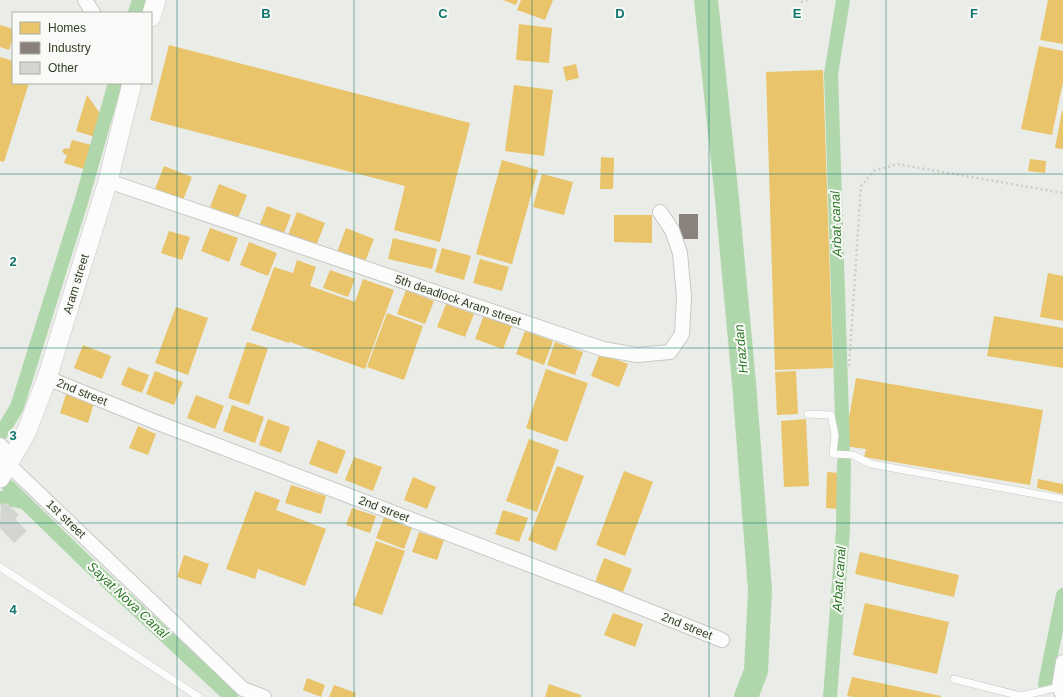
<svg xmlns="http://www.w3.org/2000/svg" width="1063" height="697" viewBox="0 0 1063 697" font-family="Helvetica,sans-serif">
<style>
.homes{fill:#e9c46a}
.industry{fill:#8a817c}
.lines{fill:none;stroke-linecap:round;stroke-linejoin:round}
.canal{stroke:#b0d7ac;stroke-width:14}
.river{stroke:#b0d7ac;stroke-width:24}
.building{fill:#d3d5d0}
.service-casing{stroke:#c7c9c5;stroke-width:8}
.minor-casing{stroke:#c7c9c5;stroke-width:16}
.secondary-casing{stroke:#c7c9c4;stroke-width:20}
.path{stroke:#cacec7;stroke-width:2.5;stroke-dasharray:2 3;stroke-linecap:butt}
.service{stroke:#fcfcfc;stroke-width:7}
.minor{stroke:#fcfcfc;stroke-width:14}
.secondary{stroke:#fcfcfc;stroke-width:19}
.grid{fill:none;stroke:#0f766e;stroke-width:1;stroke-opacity:0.55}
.labels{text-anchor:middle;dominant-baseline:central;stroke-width:4;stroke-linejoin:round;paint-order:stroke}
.street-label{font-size:12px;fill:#323f26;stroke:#f9faf7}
.water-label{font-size:13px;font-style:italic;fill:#297724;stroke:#f9faf7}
.grid-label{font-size:13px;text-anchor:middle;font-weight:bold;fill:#0f766e;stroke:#f9faf7;stroke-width:4;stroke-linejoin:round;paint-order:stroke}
</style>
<rect width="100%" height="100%" fill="#eaece8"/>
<!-- homes -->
<path class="homes" d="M503,0H518L516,5Z
M521,0H553L545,20L517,10Z
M1048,0H1063V44L1040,40Z
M519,24L552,28L549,63L516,60Z
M0,25L13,29V38L9,50L0,47Z
M169,45L470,123L440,242L394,230L405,186L150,120Z
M1039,46L1063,51V82L1052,135L1021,129Z
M0,57L13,61V83H29L4,162L0,161Z
M576,64L579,78L566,81L563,67Z
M823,70L833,368L775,370L766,72Z
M514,85L553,90L544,156L505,151Z
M87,95L104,119L98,138L76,131Z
M1062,111H1063V149L1055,148Z
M72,140L95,146L87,170L64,163L67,155L64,154L62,150L66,148L69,149Z
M601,157L614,158L613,189H600Z
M1030,159L1046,161L1045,173L1028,171Z
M502,160L538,170L512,264L476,254Z
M164,166L192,177L183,200L155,189Z
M542,174L573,182L564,215L533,207Z
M219,184L247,195L238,218L210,207Z
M267,206L291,215L284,233L260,224Z
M297,212L325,223L316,246L288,235Z
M614,215H652V243L614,242Z
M210,228L238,238L229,262L201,251Z
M346,228L374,239L365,262L337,252Z
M169,231L190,237L182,260L161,253Z
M393,238L437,249L432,269L388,259Z
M249,242L277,253L268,276L240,265Z
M442,248L471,256L464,280L435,272Z
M480,259L509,267L502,291L473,283Z
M297,260L316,267L310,286L355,302L363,279L394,290L365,369L290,342L291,338L289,343L251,330L274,267L293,273Z
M330,270L355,279L348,297L323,288Z
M1048,273L1063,276V321L1040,317Z
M406,290L434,301L425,324L397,314Z
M446,304L474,314L465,337L437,327Z
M176,307L208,318L188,375L155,363Z
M387,313L423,326L404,380L367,367Z
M484,315L512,326L503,349L475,339Z
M994,316L1063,328V368L987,356Z
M525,331L553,341L544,365L516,354Z
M247,342L268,348L249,405L228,398Z
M555,342L583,352L575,375L547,365Z
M83,345L111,356L102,379L74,368Z
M600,353L628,364L619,387L591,376Z
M128,367L149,375L142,393L121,385Z
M546,369L588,383L567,442L526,428Z
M155,371L183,382L174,405L146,394Z
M796,371L798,414L777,415L775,372Z
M856,378L1043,410L1030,485L864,457L866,449L844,446Z
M67,391L95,400L88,423L60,413Z
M196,395L224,406L215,429L187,418Z
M232,405L264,417L255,443L223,431Z
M268,419L290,427L281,453L259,445Z
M806,419L809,486L784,487L781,421Z
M138,426L156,434L148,455L129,448Z
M529,439L559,450L537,512L506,501Z
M318,440L346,451L337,474L309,464Z
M354,457L382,467L373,491L345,480Z
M557,466L584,476L556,551L528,540Z
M624,471L653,482L625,556L596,545Z
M827,472L840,473L839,509L826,508Z
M413,477L436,487L427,509L404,500Z
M1038,479L1063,484V494L1037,488Z
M291,485L326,496L321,514L285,503Z
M255,491L280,500L276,510L326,529L305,586L258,569L255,579L226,569Z
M352,508L376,516L370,533L346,525Z
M503,510L528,518L519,542L495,534Z
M385,515L413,525L404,549L376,538Z
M419,532L444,540L437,560L412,552Z
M376,541L405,551L382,615L353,605Z
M860,552L959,575L954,597L855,574Z
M184,555L209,564L201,585L177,577Z
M604,558L632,569L623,592L595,582Z
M865,603L949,622L937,674L853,655Z
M613,613L643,624L635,647L604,635Z
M852,677L941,696V697H854L847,696Z
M307,678L325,685L321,697L303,690Z
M549,684L581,695V697H545Z
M334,685L356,693L355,697H329Z"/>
<!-- industry -->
<path class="industry" d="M679,214H698V239H679Z"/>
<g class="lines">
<!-- canal -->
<path class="canal" d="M843,0L831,74L843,448
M135,13L139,0
M0,435L17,407L82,199L115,83
M9,487L88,564L231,697
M0,498L24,502
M1045,684L1063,595
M830,697L843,530L844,462"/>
<!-- river -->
<path class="river" d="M706,0L727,199L744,383L760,590L756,671L746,697"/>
</g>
<!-- building -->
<path class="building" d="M1,503L8,504L19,515L15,519L27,531L14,543L0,528Z"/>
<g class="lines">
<defs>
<path id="service" d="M808,414L831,415L835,435L833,454L853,455L871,464L1063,499
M0,567L199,697
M954,679L1021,696L1059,687"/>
<path id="minor" d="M85,0L93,13
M108,181L603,349L637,355L670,352L682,334L684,297L680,253L672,230L660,212
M47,378L153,421L609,595L722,640
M0,445L2,447L8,464L243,689L264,697
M1063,662L1059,687L1063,695"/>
<path id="secondary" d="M151,17L156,0
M0,478L26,433L47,378L108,181L132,83"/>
</defs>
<!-- service casing -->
<use href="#service" class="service-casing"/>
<!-- minor casing -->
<use href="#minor" class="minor-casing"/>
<!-- secondary casing -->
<use href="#secondary" class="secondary-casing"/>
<!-- path -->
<path class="path" d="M801,2L808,0
M849,366L861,186L874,171L897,164L1063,193"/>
<!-- service -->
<use href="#service" class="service"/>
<!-- minor -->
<use href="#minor" class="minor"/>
<!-- secondary -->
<use href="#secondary" class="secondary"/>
</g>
<!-- grid -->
<path class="grid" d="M177,0V697M354,0V697M532,0V697M709,0V697M886,0V697M0,174H1063M0,348H1063M0,523H1063"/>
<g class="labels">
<!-- street labels -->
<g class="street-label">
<text transform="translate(76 284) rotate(-73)">Aram street</text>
<text transform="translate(458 300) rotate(19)">5th deadlock Aram street</text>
<text transform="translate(82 392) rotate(22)">2nd street</text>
<text transform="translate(384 509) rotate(21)">2nd street</text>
<text transform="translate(66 519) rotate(44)">1st street</text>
<text transform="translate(687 626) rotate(22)">2nd street</text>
</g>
<!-- water labels -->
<g class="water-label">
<text transform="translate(836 224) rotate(-92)">Arbat canal</text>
<text transform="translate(741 349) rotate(-96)">Hrazdan</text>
<text transform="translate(839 579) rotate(-86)">Arbat canal</text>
<text transform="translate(128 600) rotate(43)">Sayat Nova Canal</text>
</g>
</g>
<g class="grid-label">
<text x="266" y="18">B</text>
<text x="443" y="18">C</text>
<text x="620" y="18">D</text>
<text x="797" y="18">E</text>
<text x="974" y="18">F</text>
<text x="13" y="266">2</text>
<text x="13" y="440">3</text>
<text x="13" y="614">4</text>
</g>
<!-- legend -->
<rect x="12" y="12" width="140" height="72" fill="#f9faf7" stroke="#a9afa3"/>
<rect x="20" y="22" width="20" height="12" fill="#e9c46a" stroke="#a9afa3"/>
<text x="48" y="32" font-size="12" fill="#323f26">Homes</text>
<rect x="20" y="42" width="20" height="12" fill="#8a817c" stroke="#a9afa3"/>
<text x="48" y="52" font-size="12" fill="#323f26">Industry</text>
<rect x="20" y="62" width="20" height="12" fill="#d3d5d0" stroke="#a9afa3"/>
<text x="48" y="72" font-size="12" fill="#323f26">Other</text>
</svg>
